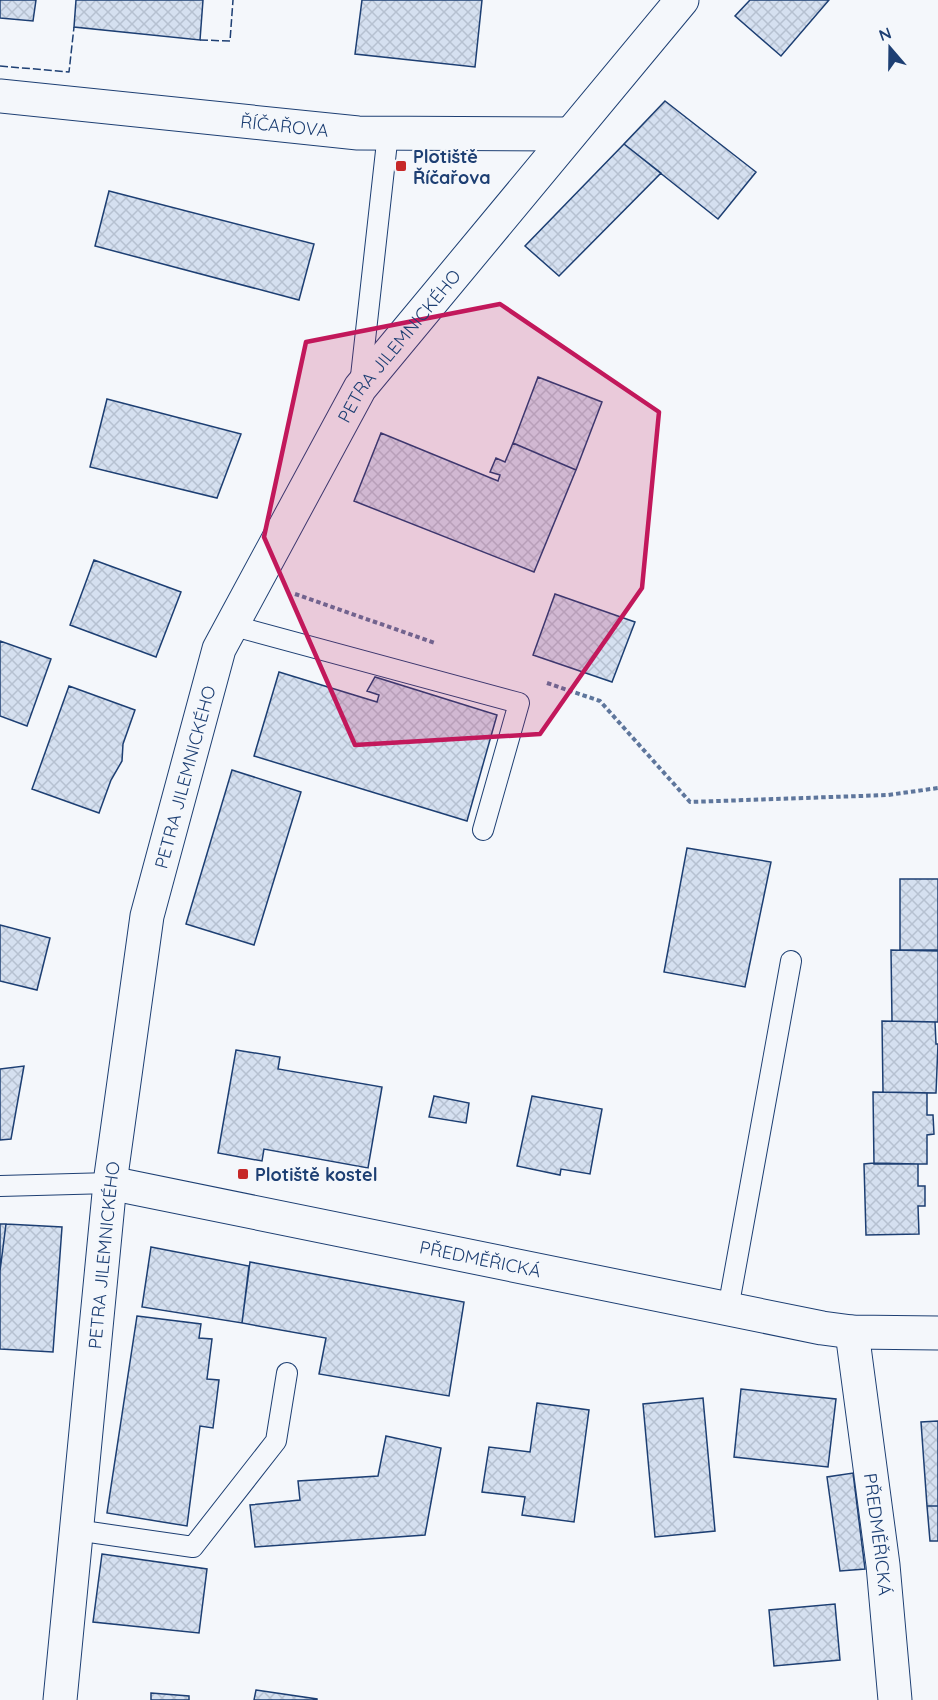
<svg xmlns="http://www.w3.org/2000/svg" width="938" height="1700" viewBox="0 0 938 1700" font-family="Quicksand,sans-serif">
<style>
.building{fill:url(#building-cross-hatch);stroke:#1d3f73;stroke-width:1.5}
.lines{fill:none;stroke-linecap:round;stroke-linejoin:round}
.lane-casing{stroke:#1d3f73;stroke-width:22}
.street-casing{stroke:#1d3f73;stroke-width:35}
.secondary-casing{stroke:#1d3f73;stroke-width:35}
.path{stroke:#5e769c;stroke-width:4;stroke-dasharray:4.5 3;stroke-linecap:butt}
.lane{stroke:#f4f7fb;stroke-width:20}
.street{stroke:#f4f7fb;stroke-width:33}
.secondary{stroke:#f4f7fb;stroke-width:33}
.fence{stroke:#1d3f73;stroke-width:1.5;stroke-dasharray:8 3;stroke-linecap:butt}
.marked{fill:#c2185b;fill-opacity:0.2;stroke:#c2185b;stroke-width:4.5;stroke-linejoin:round}
.poi-dot{fill:#c62828;stroke:#f4f7fb;stroke-width:2}
.labels{text-anchor:middle;dominant-baseline:central;stroke-width:4.5;stroke-linejoin:round;paint-order:stroke}
.street-label{font-size:18px;fill:#1d3f73;stroke:#f4f7fb}
.poi-label{font-size:18px;font-weight:bold;fill:#1d3f73;stroke:#f4f7fb;text-anchor:start}
</style>
<defs>
<pattern id="building-cross-hatch" width="8" height="8" patternUnits="userSpaceOnUse" patternTransform="scale(1.5)"><rect width="8" height="8" fill="#d5e0f0"/><path d="M0 0l8 8M0 8l8-8" fill="none" stroke="#b6c1d1"/></pattern>
</defs>
<rect width="100%" height="100%" fill="#f4f7fb"/>
<!-- building -->
<path class="building" d="M0,0H36L33,21L0,18Z
M76,0H203L200,40L74,27Z
M362,0H482L475,67L355,54Z
M750,0H829L781,56L735,16Z
M665,101L756,172L718,219L624,144Z
M624,144L661,173L559,276L525,246Z
M109,191L314,244L299,300L95,246Z
M538,377L602,402L576,470L513,443Z
M107,399L241,434L217,498L90,467Z
M381,433L498,481L500,475L490,472L496,458L505,462L513,443L576,470L534,572L354,501Z
M94,560L181,592L156,657L70,625Z
M555,594L635,622L612,682L533,655Z
M0,641L51,659L27,726L0,716Z
M279,672L377,702L379,695L367,691L375,677L497,715L467,821L254,756Z
M69,686L135,710L123,744L122,761L111,780L99,813L32,789Z
M232,770L301,792L254,945L186,924Z
M687,848L771,862L745,987L664,972Z
M900,879H938V950H900Z
M0,925L50,938L37,990L0,981Z
M891,950L938,951V1022L892,1021Z
M882,1021L935,1022L936,1044H938L936,1093L883,1092Z
M236,1050L280,1057L278,1069L382,1087L368,1168L264,1149L262,1161L218,1153Z
M24,1066L11,1139L0,1140V1069Z
M873,1092L927,1093V1115H933L934,1134L927,1135V1164H874Z
M434,1096L469,1103L466,1123L429,1117Z
M532,1096L602,1109L590,1174L561,1169L560,1175L517,1166Z
M874,1163L918,1164V1186H925V1206H918L919,1234L866,1235L864,1164Z
M0,1224H6L0,1271Z
M6,1224L62,1227L53,1352L0,1349V1271Z
M151,1247L249,1266L242,1323L142,1307Z
M250,1262L464,1302L449,1396L319,1374L326,1338L242,1323Z
M137,1316L201,1324L199,1338L212,1339L207,1379L219,1380L213,1428L200,1426L187,1526L107,1513Z
M741,1389L836,1399L828,1467L734,1457Z
M703,1398L715,1531L655,1537L643,1404Z
M537,1403L589,1410L574,1522L522,1515L525,1497L482,1492L489,1447L530,1452Z
M938,1421V1506H927L921,1422Z
M386,1436L441,1448L425,1535L255,1547L250,1505L300,1500L298,1481L378,1476Z
M853,1473L865,1569L840,1571L827,1477Z
M927,1506H938V1541H930Z
M102,1554L207,1569L199,1633L93,1622Z
M835,1604L840,1660L774,1666L769,1610Z
M256,1690L317,1699V1700H254Z
M151,1693L189,1696V1700H151Z"/>
<g class="lines">
<defs>
<path id="lane" d="M360,385L388,133
M234,626L519,703L483,830
M0,1186L110,1183
M728,1309L791,961
M76,1530L193,1547L276,1441L287,1373"/>
<g id="street">
<path id="s1" d="M110,1183L822,1328L852,1332L938,1333"/>
<path id="s2" d="M852,1332L883,1565L895,1700"/>
</g>
<g id="secondary">
<path id="s3" d="M0,96L358,133L570,134"/>
<path id="s4" d="M60,1700L110,1183L147,916L219,649L360,388L682,0"/>
</g>
</defs>
<!-- lane casing -->
<use href="#lane" class="lane-casing"/>
<!-- street casing -->
<use href="#street" class="street-casing"/>
<!-- secondary casing -->
<use href="#secondary" class="secondary-casing"/>
<!-- path -->
<path class="path" d="M295,594L435,643
M547,683L600,701L690,802L888,795L938,788"/>
<!-- lane -->
<use href="#lane" class="lane"/>
<!-- street -->
<use href="#street" class="street"/>
<!-- secondary -->
<use href="#secondary" class="secondary"/>
<!-- fence -->
<path class="fence" d="M200,40L230,41L233,0
M0,66L69,72L74,27"/>
</g>
<!-- marked area -->
<path class="marked" d="M500,304L659,412L642,588L540,734L355,745L264,537L306,342Z"/>
<!-- markers -->
<g class="poi-dot">
<rect x="395" y="160" width="12" height="12" rx="3"/>
<rect x="237" y="1168" width="12" height="12" rx="3"/>
</g>
<g class="labels">
<!-- street labels -->
<g class="street-label">
<text stroke="none"><textPath href="#s3" startOffset="286">ŘÍČAŘOVA</textPath></text>
<text stroke="none"><textPath href="#s4" startOffset="1419">PETRA JILEMNICKÉHO</textPath></text>
<text stroke="none"><textPath href="#s4" startOffset="933">PETRA JILEMNICKÉHO</textPath></text>
<text stroke="none"><textPath href="#s4" startOffset="447">PETRA JILEMNICKÉHO</textPath></text>
<text stroke="none"><textPath href="#s1" startOffset="378">PŘEDMĚŘICKÁ</textPath></text>
<text stroke="none"><textPath href="#s2" startOffset="204">PŘEDMĚŘICKÁ</textPath></text>
</g>
<!-- poi labels -->
<g class="poi-label">
<text x="413" y="156">Plotiště<tspan x="413" dy="21">Říčařova</tspan></text>
<text x="255" y="1174">Plotiště kostel</text>
</g>
</g>
<!-- north arrow -->
<g transform="translate(890 48) rotate(340)" stroke="#f4f7fb" stroke-width="4.5" paint-order="stroke">
<path d="M0-4.5L10 22L0 15L-10 22Z" fill="#1d3f73"/>
<text y="-9" font-size="16" font-weight="bold" text-anchor="middle" fill="#1d3f73">N</text>
</g>
</svg>
